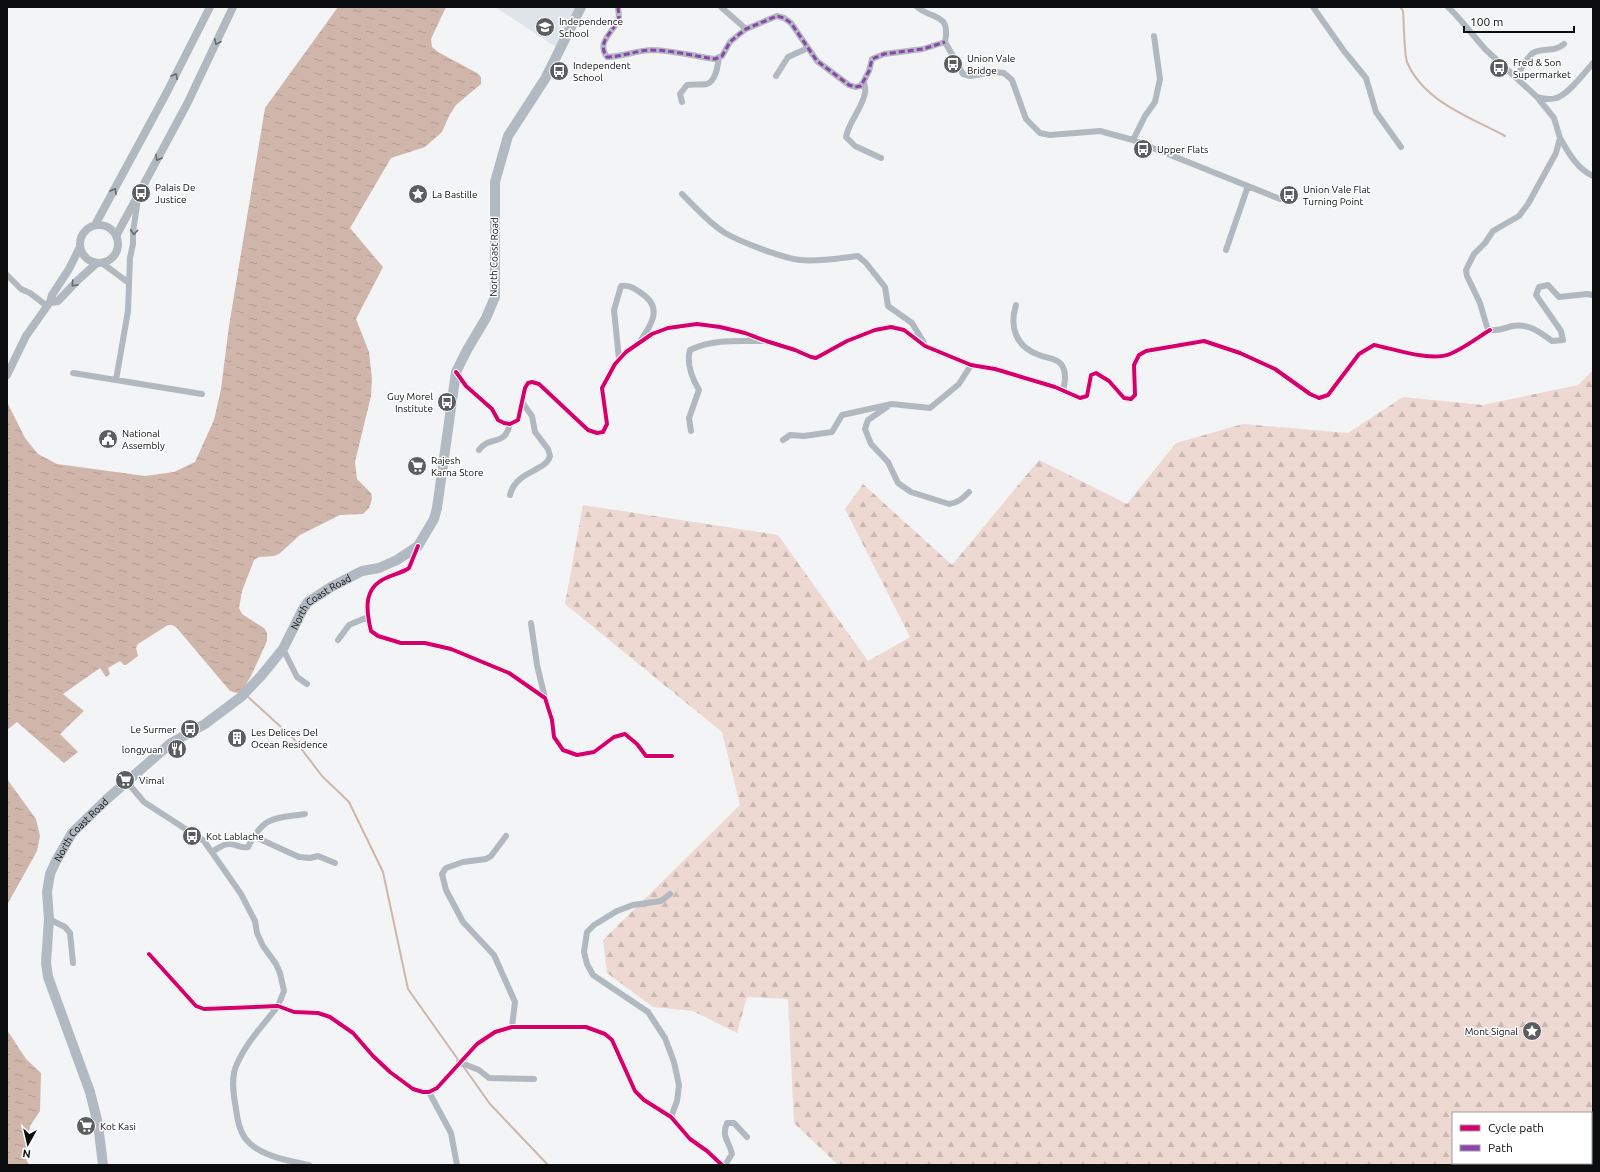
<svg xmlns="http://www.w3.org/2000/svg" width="1600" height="1172" viewBox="0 0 1600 1172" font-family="Ubuntu,sans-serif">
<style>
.built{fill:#dfe4eb}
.forest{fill:url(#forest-firs);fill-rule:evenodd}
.water{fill:url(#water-ripples)}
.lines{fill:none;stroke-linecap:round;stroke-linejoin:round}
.stream{stroke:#d0b6aa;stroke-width:2}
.minor{stroke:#b1b8c0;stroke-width:6}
.tertiary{stroke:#b1b8c0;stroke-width:8}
.primary{stroke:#b1b9c3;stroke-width:10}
.quiet{stroke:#8e44ad;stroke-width:3;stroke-dasharray:6 3;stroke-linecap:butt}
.cycleway-casing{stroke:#fff;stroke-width:6}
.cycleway{stroke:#d6006c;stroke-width:4}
.oneway{stroke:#666b6f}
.labels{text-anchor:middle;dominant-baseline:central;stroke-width:3;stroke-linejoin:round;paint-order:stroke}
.poi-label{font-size:10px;fill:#0b0c0d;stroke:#fff;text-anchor:start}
.street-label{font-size:10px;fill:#0b0c0d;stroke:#fff}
</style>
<defs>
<pattern id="forest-firs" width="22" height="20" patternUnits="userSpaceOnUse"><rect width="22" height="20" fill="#edd9d1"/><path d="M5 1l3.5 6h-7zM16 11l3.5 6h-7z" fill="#cab9b2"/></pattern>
<pattern id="water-ripples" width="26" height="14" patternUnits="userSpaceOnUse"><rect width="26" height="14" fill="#d0b6aa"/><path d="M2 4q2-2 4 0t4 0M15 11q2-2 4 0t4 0" fill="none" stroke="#b19b91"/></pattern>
</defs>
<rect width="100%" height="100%" fill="#f2f4f6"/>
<!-- built -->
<path class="built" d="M495,7H575L556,47Z"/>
<!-- forest -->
<path class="forest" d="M1593,370V1165H838L794,1123L788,999L747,997L737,1033L693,1011L653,1007L607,973L603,940L740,805L722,732L565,604L583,505L778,535L868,661L910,637L845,509L863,484L952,565L1039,460L1127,504L1176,443L1243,424L1348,433L1403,397L1483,405L1578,385ZM1453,1113H1591V1163H1453Z"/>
<!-- water -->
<path class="water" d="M338,7H446L431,39L432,47L438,52L477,73L481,77V84L456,105L449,116L442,132L425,147L391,158L350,228L383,267L356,319L369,352L372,379L371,396L355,462L357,479L371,493L372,499L369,508L363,514L340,515L300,535L279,554L274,556L259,557L254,560L242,591L239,608L242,614L264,628L267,633V641L251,676L242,691L237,693L230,691L176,627L172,625H168L138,644L136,648L138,656L126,665H124L120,661L108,668L110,674L106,677L100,668L63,694L84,711L60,734L78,752L64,763L17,722L7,730V402L25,438L38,454L57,464L145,476L174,472L195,462L214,420L221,389L229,326L265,108Z
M7,779L36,819L40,836L37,851L7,905Z
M7,1030L26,1059L41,1073L40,1111L30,1126L28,1138L26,1159L29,1165H7Z"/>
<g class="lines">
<!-- stream -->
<path class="stream" d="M1400,7L1403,11C1404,22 1404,53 1407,62C1424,102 1470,117 1505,136
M247,696L293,738L322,776L349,802L383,872L408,989L459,1061
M463,1066L490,1104L548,1165"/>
<!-- minor -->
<path class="minor" d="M618,7C618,10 619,14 619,17C616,31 595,41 607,57C621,57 635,51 650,50C671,50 694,56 715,59L722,56L730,42L737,36L746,29L777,16L784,18L791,23L817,61L849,85L855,87L861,86L869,71L872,59L884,54L923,49L945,42
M721,7L746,29
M917,7C933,20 951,13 945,42L963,74L970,76L995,72L1004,73L1012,80L1026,119L1040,133L1050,135L1100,131L1133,140L1280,199
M1313,7L1344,51L1366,78L1376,112L1401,147
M1448,7L1456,15L1485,49L1537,97L1554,118L1560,138L1556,153L1528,204L1519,216L1493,231L1485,243L1474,254L1466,270L1467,276L1480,303L1487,327L1490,330C1497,331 1505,328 1512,326C1528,323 1540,332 1552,341L1563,340L1561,331L1536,295L1539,287L1548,285L1559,297L1587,294L1593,295
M776,76L788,57L808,48
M1516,77C1521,70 1526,58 1533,53C1543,47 1554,53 1564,44
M864,81C864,84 866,90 865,93C862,109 849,121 846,137L855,146L881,158
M1537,97C1544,99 1550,100 1556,98C1568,95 1584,73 1593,63
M682,102L680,94L687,85C693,84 701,85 707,84C716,81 718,65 719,57
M1560,138C1568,152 1577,169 1593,176
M1133,140L1145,116L1155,102L1160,79L1154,36
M682,194C695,207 709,223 725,233C741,242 782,258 800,260C820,262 839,258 858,256L866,263L885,287L888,306L912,323L924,343
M1226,250L1248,186
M102,263L129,283
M7,275L21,289L30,293L47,306
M1016,305C1009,327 1016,347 1039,355C1046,358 1056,358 1061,364C1067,372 1065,382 1063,391
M619,359L614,310L621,286C630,285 634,288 641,293C663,307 652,324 641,340
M456,372L466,386L492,409L498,420L504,423L510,424L518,420L525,388L528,383L532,382L539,384L588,430L597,433L603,432L607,424L602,388L615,364L626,352L652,334L668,328L697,324L720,327L745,333L766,341L795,350L811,357L816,358L847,341L875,330L891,327L904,330L925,346L971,365L995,369L1055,387L1080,398L1087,396L1091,375L1096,373L1109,381L1124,398L1131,399L1135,395L1134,365L1139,355L1146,351L1204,341L1240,353L1275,369L1310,394L1319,398L1328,395L1359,354L1374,345C1394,349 1431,362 1450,354C1464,348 1477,338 1490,330
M73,373L202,394
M116,380L128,311L130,258L133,244V232L138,199
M887,407L868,420L865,429L871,444L888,462L898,483L911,492L949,504C958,503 963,498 969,492
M691,431L689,418L699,390C692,378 686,364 690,350C713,339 738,341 763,341
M783,440L790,435L804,436L832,432L842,415L892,404L930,408L959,384L971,365
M479,450C491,434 504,448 510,424
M510,495C516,470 546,472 550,456L548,449L535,432L532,416L522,402
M417,547L409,568C402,573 394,574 386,578C363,588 366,610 371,631L378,636L401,643H425L451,649L509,673L545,698L552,720L554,737L563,750L577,755L594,752L614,737L625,734L637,744L646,756H672
M531,623L537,665L545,698
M338,640L349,625L368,617
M283,649L297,677L307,684
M127,782L144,802L204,841L241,894L255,921L257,933L263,946L276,964L280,973L284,991L278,1006C264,1024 246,1043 237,1064C231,1076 233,1091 235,1103C237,1115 238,1128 245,1138C258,1156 289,1161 309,1165
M253,836L299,857L310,858L318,856L335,863
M506,836L491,856L486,859L463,862L446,868L442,874L446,890L463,922L494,955L515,1002L512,1027
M212,852C217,849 224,843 230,844C237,844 241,849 248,847C264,816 272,819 305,814
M670,894L661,901L633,905L617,911L594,925L587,932L584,952L587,964L593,975L648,1012L665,1038L674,1062L679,1085L677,1101L671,1117
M49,919L65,927L70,933L73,963
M149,954L196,1006L204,1009L278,1006L294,1012L318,1013L330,1017L353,1033L373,1056L390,1072L413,1089L423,1092H429L437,1088L477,1044L495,1032L512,1027H586L605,1034L612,1040L635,1091L644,1100L671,1117L690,1139L707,1151L722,1165
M459,1062L479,1070L489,1078L534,1079
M429,1092L451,1133L457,1165
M725,1165L732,1154C729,1140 721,1138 727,1123H734L747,1137"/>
<!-- tertiary -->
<path class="tertiary" d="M80 244a19 19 0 1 1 38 0a19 19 0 1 1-38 0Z
M95,225L167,92L210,7
M116,236L187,104L233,7
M50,302L58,301L78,280L97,263
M7,375L26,336L50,302L52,295L69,269L80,247"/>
<!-- primary -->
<path class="primary" id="s1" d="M103,1165L98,1124L90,1092L48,977L46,963L49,919L47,892L50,874L56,861L72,833L107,799L171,743L205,724L241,697L261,676L283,649L303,609L308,602L331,587L362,571L379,568L397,560L418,546L434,519L437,508L456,372L467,350L486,318L495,297V182L508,136L545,79L581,7"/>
<!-- quiet -->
<path class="quiet" d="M618,7C618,10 619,14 619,17C616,31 595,41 607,57C621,57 635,51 650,50C671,50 694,56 715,59L722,56L730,42L737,36L746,29L777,16L784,18L791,23L817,61L849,85L855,87L861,86L869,71L872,59L884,54L923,49L945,42"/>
<defs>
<path id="cycleway" d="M456,372L466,386L492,409L498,420L504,423L510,424L518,420L525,388L528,383L532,382L539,384L588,430L597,433L603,432L607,424L602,388L615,364L626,352L652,334L668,328L697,324L720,327L745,333L766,341L795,350L811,357L816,358L847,341L875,330L891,327L904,330L925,346L971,365L995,369L1055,387L1080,398L1087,396L1091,375L1096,373L1109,381L1124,398L1131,399L1135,395L1134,365L1139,355L1146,351L1204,341L1240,353L1275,369L1310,394L1319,398L1328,395L1359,354L1374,345C1394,349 1431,362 1450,354C1464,348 1477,338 1490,330
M418,546L409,568C402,573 394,574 386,578C363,588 366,610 371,631L378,636L401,643H425L451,649L509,673L545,698L552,720L554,737L563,750L577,755L594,752L614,737L625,734L637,744L646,756H672
M149,954L196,1006L204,1009L278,1006L294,1012L318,1013L330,1017L353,1033L373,1056L390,1072L413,1089L423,1092H429L437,1088L477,1044L495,1032L512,1027H586L605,1034L612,1040L635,1091L644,1100L671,1117L690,1139L707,1151L722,1165"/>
</defs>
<!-- cycleway casing -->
<use href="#cycleway" class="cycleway-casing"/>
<!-- cycleway -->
<use href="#cycleway" class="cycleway"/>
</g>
<!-- one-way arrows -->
<defs><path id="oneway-chevron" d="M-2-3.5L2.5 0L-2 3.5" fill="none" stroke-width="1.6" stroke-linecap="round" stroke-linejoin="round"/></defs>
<g class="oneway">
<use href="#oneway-chevron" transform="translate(217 42) rotate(115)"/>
<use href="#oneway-chevron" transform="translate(175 76) rotate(-64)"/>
<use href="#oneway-chevron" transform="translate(158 158) rotate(119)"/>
<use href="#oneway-chevron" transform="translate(114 191) rotate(-61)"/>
<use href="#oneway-chevron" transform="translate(134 232) rotate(95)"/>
<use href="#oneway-chevron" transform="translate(74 284) rotate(133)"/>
</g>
<!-- icons -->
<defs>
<symbol id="school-disc" viewBox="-11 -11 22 22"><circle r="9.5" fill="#5c5d5f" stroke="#fff"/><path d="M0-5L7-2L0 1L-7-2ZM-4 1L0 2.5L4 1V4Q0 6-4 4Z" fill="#fff"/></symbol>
<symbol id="bus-disc" viewBox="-11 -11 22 22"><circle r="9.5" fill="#5c5d5f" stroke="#fff"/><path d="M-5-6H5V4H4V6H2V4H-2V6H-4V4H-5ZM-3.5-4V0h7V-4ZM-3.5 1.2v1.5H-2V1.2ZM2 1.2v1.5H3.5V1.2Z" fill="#fff"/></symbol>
<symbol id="sight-disc" viewBox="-11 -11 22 22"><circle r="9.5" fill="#5c5d5f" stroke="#fff"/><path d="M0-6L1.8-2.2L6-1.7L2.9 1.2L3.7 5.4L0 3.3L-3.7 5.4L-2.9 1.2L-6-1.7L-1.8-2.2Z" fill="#fff"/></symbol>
<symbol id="civic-disc" viewBox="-11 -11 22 22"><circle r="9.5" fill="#5c5d5f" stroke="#fff"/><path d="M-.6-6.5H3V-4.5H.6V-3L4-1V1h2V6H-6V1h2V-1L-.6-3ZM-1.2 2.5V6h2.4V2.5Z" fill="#fff"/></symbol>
<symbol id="supermarket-disc" viewBox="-11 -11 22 22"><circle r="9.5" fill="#5c5d5f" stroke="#fff"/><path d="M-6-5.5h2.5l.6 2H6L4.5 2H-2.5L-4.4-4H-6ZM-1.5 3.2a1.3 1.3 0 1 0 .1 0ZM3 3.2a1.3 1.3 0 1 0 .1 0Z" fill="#fff"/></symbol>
<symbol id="building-disc" viewBox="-11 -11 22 22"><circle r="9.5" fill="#5c5d5f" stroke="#fff"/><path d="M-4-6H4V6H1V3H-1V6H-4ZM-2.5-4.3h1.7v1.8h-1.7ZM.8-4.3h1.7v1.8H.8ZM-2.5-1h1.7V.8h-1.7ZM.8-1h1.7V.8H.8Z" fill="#fff"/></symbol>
<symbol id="restaurant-disc" viewBox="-11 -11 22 22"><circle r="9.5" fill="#5c5d5f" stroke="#fff"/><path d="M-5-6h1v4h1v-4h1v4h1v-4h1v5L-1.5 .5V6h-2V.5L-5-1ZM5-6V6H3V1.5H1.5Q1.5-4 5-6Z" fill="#fff"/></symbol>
</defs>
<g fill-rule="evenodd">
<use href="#school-disc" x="534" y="16" width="22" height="22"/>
<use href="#bus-disc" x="942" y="53" width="22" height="22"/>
<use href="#bus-disc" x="1488" y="57" width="22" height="22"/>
<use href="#bus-disc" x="548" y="60" width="22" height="22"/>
<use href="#bus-disc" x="1132" y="138" width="22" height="22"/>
<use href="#bus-disc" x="130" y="182" width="22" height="22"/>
<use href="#sight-disc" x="407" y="183" width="22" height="22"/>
<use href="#bus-disc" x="1278" y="184" width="22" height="22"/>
<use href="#bus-disc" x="436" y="391" width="22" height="22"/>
<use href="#civic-disc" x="97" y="428" width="22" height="22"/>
<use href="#supermarket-disc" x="406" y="455" width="22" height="22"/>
<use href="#bus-disc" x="179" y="718" width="22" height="22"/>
<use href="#building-disc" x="226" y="727" width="22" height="22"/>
<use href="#restaurant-disc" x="166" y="738" width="22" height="22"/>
<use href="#supermarket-disc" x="114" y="769" width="22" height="22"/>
<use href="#bus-disc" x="181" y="825" width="22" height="22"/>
<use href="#sight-disc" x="1521" y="1020" width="22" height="22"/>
<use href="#supermarket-disc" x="75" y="1115" width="22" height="22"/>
</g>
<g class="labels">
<!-- poi labels -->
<g class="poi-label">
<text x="559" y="21">Independence<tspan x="559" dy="12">School</tspan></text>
<text x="967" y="58">Union Vale<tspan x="967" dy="12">Bridge</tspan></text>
<text x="1513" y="62">Fred &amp; Son<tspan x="1513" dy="12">Supermarket</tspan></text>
<text x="573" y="65">Independent<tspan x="573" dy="12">School</tspan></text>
<text x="1157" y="149">Upper Flats</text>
<text x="155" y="187">Palais De<tspan x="155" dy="12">Justice</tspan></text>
<text x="1303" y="189">Union Vale Flat<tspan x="1303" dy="12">Turning Point</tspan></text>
<text x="432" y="194">La Bastille</text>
<text x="433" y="396" text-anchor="end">Guy Morel<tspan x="433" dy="12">Institute</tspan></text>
<text x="122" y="433">National<tspan x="122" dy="12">Assembly</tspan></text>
<text x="431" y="460">Rajesh<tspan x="431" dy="12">Karna Store</tspan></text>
<text x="176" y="729" text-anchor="end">Le Surmer</text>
<text x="251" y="732">Les Delices Del<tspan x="251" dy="12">Ocean Residence</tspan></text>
<text x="163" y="749" text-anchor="end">longyuan</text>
<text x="139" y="780">Vimal</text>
<text x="206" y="836">Kot Lablache</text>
<text x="1518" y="1031" text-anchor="end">Mont Signal</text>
<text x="100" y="1126">Kot Kasi</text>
</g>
<!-- street labels -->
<g class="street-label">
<text transform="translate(494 257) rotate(-89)">North Coast Road</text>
<text stroke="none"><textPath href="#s1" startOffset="691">North Coast Road</textPath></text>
<text stroke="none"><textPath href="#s1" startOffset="355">North Coast Road</textPath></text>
</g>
</g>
<!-- border -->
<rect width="1600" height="1172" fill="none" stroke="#0b0c0d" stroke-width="16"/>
<!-- legend -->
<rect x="1452" y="1112" width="140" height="52" fill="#ffffff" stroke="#9d9e9e"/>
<rect x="1460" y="1125" width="20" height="6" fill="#d6006c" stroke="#9d9e9e"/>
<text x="1488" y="1132" font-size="12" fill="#0b0c0d">Cycle path</text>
<rect x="1460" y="1145" width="20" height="6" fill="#8e44ad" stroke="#9d9e9e"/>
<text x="1488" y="1152" font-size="12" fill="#0b0c0d">Path</text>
<!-- north arrow -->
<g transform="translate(28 1144) rotate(188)" stroke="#ffffff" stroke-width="3" paint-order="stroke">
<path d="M0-3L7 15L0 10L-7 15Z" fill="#0b0c0d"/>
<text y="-6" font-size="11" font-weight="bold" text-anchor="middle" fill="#0b0c0d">N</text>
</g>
<!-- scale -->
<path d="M1464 26v6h110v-6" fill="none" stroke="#0b0c0d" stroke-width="2"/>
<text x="1470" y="26" font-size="12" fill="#0b0c0d" stroke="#ffffff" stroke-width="3" paint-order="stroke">100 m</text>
</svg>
